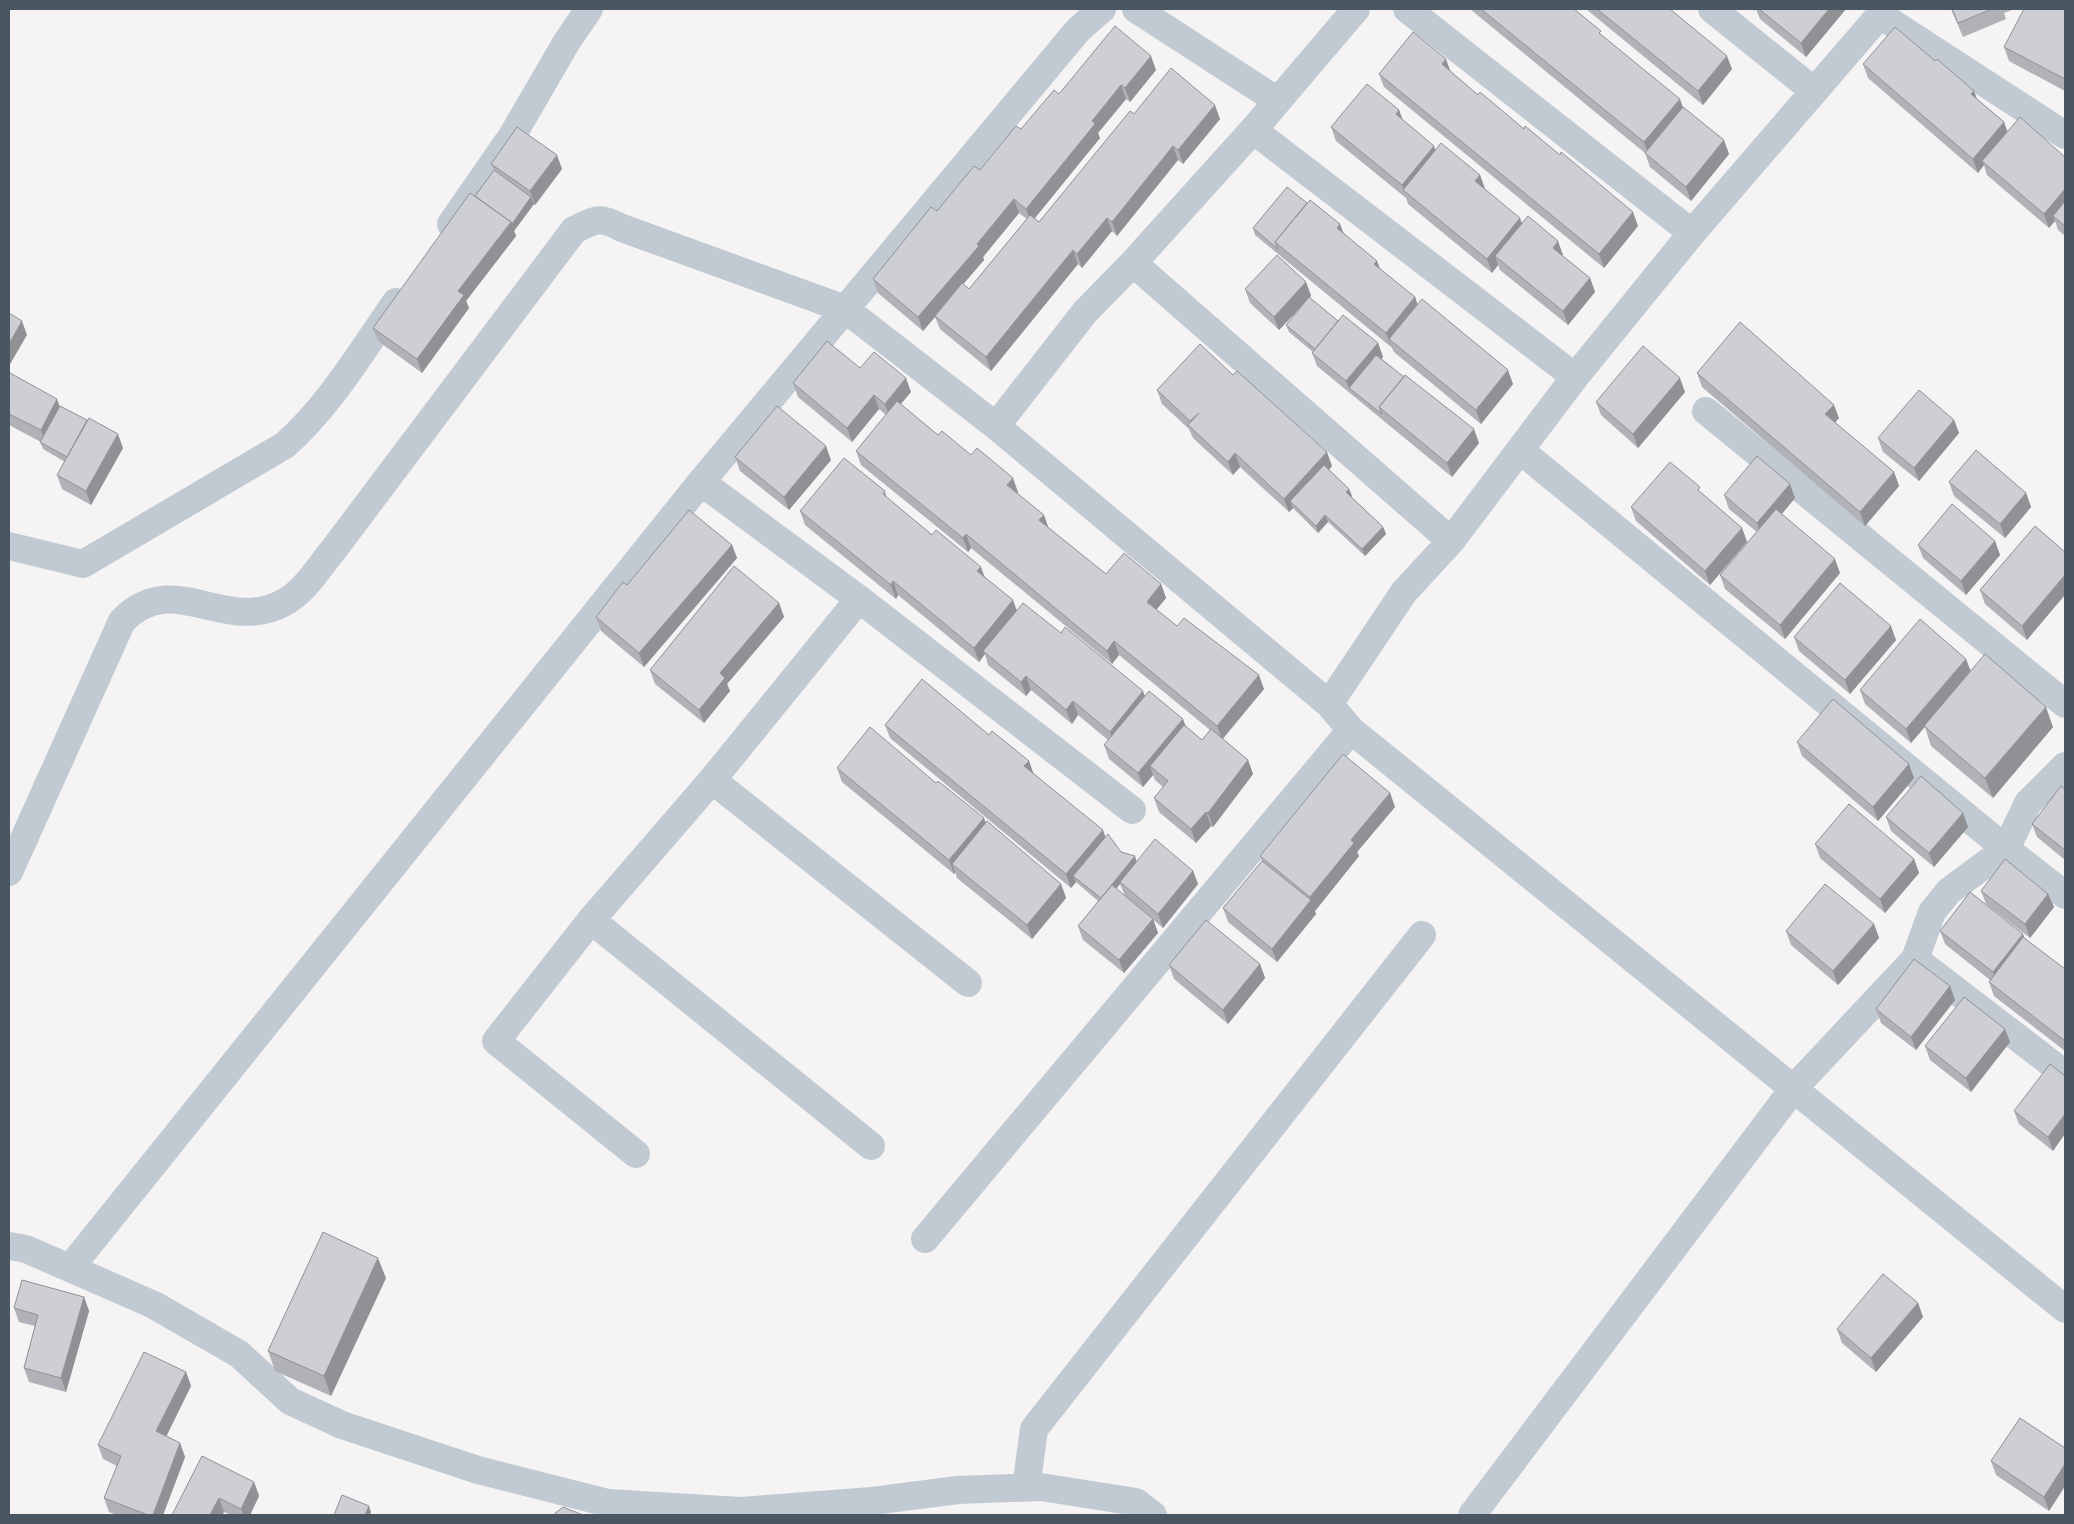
<svg xmlns="http://www.w3.org/2000/svg" width="2074" height="1524" viewBox="0 0 2074 1524" font-family="Barlow,sans-serif">
<style>
.lines{fill:none;stroke-linecap:round;stroke-linejoin:round}
.minor{stroke:#c1cad2;stroke-width:28}
.wall{fill:#b0b2b7;fill-rule:evenodd}
.shaded-wall{fill:#909195}
.building{fill:#cdcfd5;stroke:#909195}
</style>
<rect width="100%" height="100%" fill="#f5f3f3"/>
<g class="lines">
<!-- minor -->
<path class="minor" d="M1136,9L1278,101
M1407,9L1692,233
M1712,9L1814,91
M1880,15L2065,135
M1253,130L1575,377
M451,224L512,136L566,43L589,9
M1133,263L1451,541
M1706,411L2065,704
M996,426L1085,312L1133,263L1253,130L1356,9
M1520,450L2006,849L2065,895
M701,482L859,599L1132,810
M9,546L83,564L285,445C330,405 361,352 396,302
M1329,704L1404,592L1451,541L1575,377L1692,233L1885,9
M712,780L968,983
M9,872L122,621C174,567 225,636 285,602C305,591 319,567 334,549L574,230C597,219 599,216 622,228L845,309L996,426L1329,704L1351,730L2065,1309
M591,920L871,1146
M1915,959L2065,1074
M636,1154L496,1041L591,920L712,780L859,599
M925,1239L1351,730
M9,1246L26,1249L154,1305L239,1354L290,1401L342,1425L478,1470L608,1503L741,1511L872,1501L958,1490L1041,1487L1136,1502L1153,1515
M70,1268L701,482L1078,30L1102,9
M1026,1488L1034,1429L1422,935
M1472,1515L1794,1088L1915,959L1932,912L1949,891L2006,849L2028,803L2065,766"/>
</g>
<!-- wall -->
<path class="wall" d="M1470,9H1574L1603,37L1683,107L1729,154L1691,201L1650,167L1645,153Z
M1586,9H1670L1732,69L1703,105Z
M1752,9H1846L1806,57L1760,19L1756,9L1754,11Z
M1951,9H2015L2004,13L2006,19L1963,37Z
M2065,9V91L2009,61L2004,47Z
M1863,64L1978,100L2004,122L2007,132L2065,157V236L2058,230L2055,221L2049,228L1987,175L1984,165L1978,173L1868,78Z
M1156,70L1130,102L1126,99L1098,133L1100,138L1034,218L1039,222L1134,114L1220,119L1183,164L1178,160L1117,236L1112,231L1082,268L1078,264L991,371L940,329L935,317L923,331L878,293L873,279L937,211L1059,94ZM1019,213L1027,219L969,289L963,284L984,260L983,257Z
M1451,72L1478,95L1560,155L1638,226L1604,268L1384,87L1379,74Z
M1399,110L1403,120L1435,150L1480,175L1485,189L1522,223L1590,278L1595,292L1568,325L1500,270L1498,265L1492,273L1408,204L1406,198L1336,141L1331,127Z
M491,164L562,169L535,205L534,204L514,231L516,236L466,301L469,308L422,373L378,341L373,328L494,170Z
M1307,203L1340,224L1343,232L1380,269L1415,297L1417,304L1513,384L1481,424L1394,352L1391,346V347L1255,235L1253,228Z
M1306,282L1311,296L1309,297L1338,321L1378,343L1383,357L1381,358L1479,443L1452,477L1317,366L1312,353L1313,352L1289,332L1286,325L1304,304L1279,330L1250,303L1245,289Z
M860,368L911,392L900,404L938,435L1018,492L1017,493L1048,528L1106,574L1161,584L1166,598L1156,610L1177,626L1264,689L1223,739L1248,760L1253,774L1213,827L1211,826L1196,843L1159,812L1154,798L1163,787L1155,780L1153,775L1143,787L1109,759L1104,745L1108,740L1078,715L1072,724L1031,690L1026,696L988,665L985,654L979,662L898,595L896,599L805,525L800,511L885,491L887,498L985,577L1017,610L1061,633L1186,726L1202,740L1210,730L1119,655L1112,664L971,548L968,552L861,465L856,451L886,415L879,409L852,442L798,397L793,383Z
M1697,373L1839,418L1835,423L1894,472L1899,486L1865,526L1702,387Z
M9,376L60,406L123,448L91,505L62,489L57,475L65,462L43,449L40,442H41L9,425Z
M1157,390L1332,466L1329,470L1349,489L1352,496L1351,497L1383,527L1386,534L1365,556L1328,522L1318,533L1293,508L1289,512L1240,467L1233,475L1193,438L1189,429L1162,404Z
M1685,392L1638,448L1601,415L1596,402Z
M1954,420L1959,433L1919,481L1883,452L1878,438Z
M735,457L831,460L789,510L740,471Z
M1949,482L2026,493L2031,507L2005,538L1954,496Z
M1703,494L1742,528L1747,542L1710,585L1636,521L1631,507Z
M1724,495L1795,498L1782,514L1840,573L1785,639L1725,589L1720,575L1757,532L1729,509Z
M2035,526L2027,640L1985,604L1980,590Z
M1995,541L2000,555L1966,595L1923,558L1918,545Z
M732,545L737,558L644,667L601,631L596,617L627,585Z
M779,603L784,617L727,684L730,691L704,723L655,684L650,670Z
M1794,637L1896,640L1850,694L1799,651Z
M1966,659L1970,671L2053,727L1993,798L1931,746L1925,727L1911,743L1865,704L1860,690Z
M885,725L1029,761L1033,773L1121,852L1137,862L1193,871L1198,884L1163,928L1125,896L1120,884L1116,889L1153,919L1158,933L1124,973L1083,940L1078,926L1098,901L1076,882L1071,888L890,738Z
M1797,742L1914,778L1878,821L1802,756Z
M837,768L936,783L986,822L1061,884L1066,898L1032,939L957,878L955,872L954,874L842,782Z
M2065,789V860L2037,837L2032,824Z
M1390,793L1395,807L1357,852L1359,856L1315,911L1314,910L1316,914L1277,962L1228,922L1223,908L1262,861L1260,856Z
M1963,813L1968,827L1934,867L1891,831L1886,817Z
M1815,844L1914,859L1919,873L1885,913L1820,858Z
M1981,891L2048,894L2054,907L2030,938L1986,904Z
M1874,924L1879,938L1838,985L1791,945L1786,931Z
M1940,931L2024,938L2065,969V1051L1994,996L1989,982L1990,980L1945,944Z
M1260,964L1265,978L1228,1024L1174,979L1169,965Z
M1950,986L1955,1000L1916,1050L1881,1023L1876,1009Z
M2005,1029L2010,1042L1971,1092L1930,1060L1925,1046Z
M2065,1076L2053,1151L2019,1124L2014,1111Z
M386,1278L331,1396L275,1371L268,1351Z
M84,1297L89,1311L66,1392L29,1382L24,1368L35,1326L19,1322L14,1308Z
M1918,1303L1923,1317L1876,1372L1842,1343L1837,1329Z
M186,1372L191,1386L166,1436L180,1443L185,1457L163,1515H117L109,1512L104,1498L117,1466L103,1459L98,1445Z
M2065,1448V1486L2049,1511L1996,1475L1991,1461Z
M254,1482L259,1496L250,1515H231L224,1512L222,1515H172Z"/>
<!-- shaded-wall -->
<path class="shaded-wall" d="M1829,9H1846L1806,57L1801,43Z
M1151,56L1156,70L1130,102L1125,88Z
M1727,56L1732,69L1703,105L1698,91Z
M1446,59L1451,73L1442,64Z
M1121,85L1126,99L1098,133L1100,138L1031,223L1026,209L1092,121Z
M1974,91L1979,104L1971,94Z
M1680,99L1685,113L1649,156L1644,142Z
M1215,105L1220,119L1183,164L1178,150Z
M1399,110L1404,124L1396,114Z
M2004,122L2009,136L1982,161L1984,165L1978,173L1973,159Z
M1724,140L1729,154L1691,201L1686,187Z
M1173,146L1178,160L1117,236L1112,222Z
M1434,146L1439,160L1404,190L1402,185Z
M557,155L562,169L535,205L530,191Z
M1480,175L1485,189L1475,181Z
M2065,189V209L2053,216L2055,221L2049,228L2044,214Z
M531,197L534,204L514,231L516,236L466,301L469,308L422,373L417,359L458,291Z
M1014,199L1019,213L983,257L984,260L936,316H935V317L923,331L918,317Z
M1633,212L1638,226L1604,268L1599,254Z
M1107,218L1112,231L1082,268L1077,254Z
M1520,218L1525,232L1495,256L1498,265L1492,273L1487,259Z
M1340,224L1345,238L1337,228Z
M1558,241L1563,255L1558,261L1553,248Z
M1073,250L1078,264L991,371L986,357Z
M1377,261L1382,274L1374,264Z
M1590,278L1595,292L1568,325L1563,311Z
M1306,282L1311,296L1279,330L1274,317Z
M1415,297L1420,311L1389,339L1391,346V347L1386,333Z
M22,321L27,335L9,366V344Z
M1378,343L1383,357L1354,392L1349,388L1346,381Z
M1508,370L1513,384L1481,424L1476,410Z
M906,378L911,392L890,417L885,404Z
M1680,378L1685,392L1638,448L1633,434Z
M874,395L879,409L852,442L847,428Z
M57,399L62,413L46,444L41,430Z
M1834,405L1839,418L1830,428L1825,414Z
M1954,420L1959,433L1919,481L1914,468Z
M1474,429L1479,443L1452,477L1447,463Z
M118,434L123,448L91,505L86,491Z
M826,446L831,460L789,510L784,497Z
M1327,452L1332,466L1295,506L1290,501L1293,508L1289,512L1284,499Z
M1235,453L1240,467L1233,475L1228,462Z
M1894,472L1899,486L1865,526L1860,512Z
M1013,478L1018,492L1012,498L1007,485Z
M1790,484L1795,498L1762,537L1757,523Z
M1349,489L1352,496L1349,499L1346,492Z
M2026,493L2031,507L2005,538L2000,524Z
M1044,515L1049,529L1039,520Z
M1325,515L1328,522L1318,533L1316,526Z
M1383,527L1386,534L1365,556L1362,549Z
M1742,528L1747,542L1710,585L1705,571Z
M966,534L971,548L968,552L963,538Z
M1995,541L2000,555L1966,595L1961,581Z
M732,545L737,558L644,667L639,653Z
M1835,559L1840,573L1785,639L1780,625Z
M981,567L986,581L977,571Z
M2065,575V595L2027,640L2022,626Z
M893,581L898,595L896,599L891,585Z
M1161,584L1166,598L1152,615L1147,602Z
M1013,600L1018,614L983,651L985,654L979,662L974,648Z
M779,603L784,617L727,684L730,691L704,723L699,710L720,673Z
M1891,626L1896,640L1850,694L1845,680Z
M1114,641L1119,655L1112,664L1107,651Z
M1966,659L1971,672L1911,743L1906,729Z
M1259,675L1264,689L1222,739L1217,726Z
M1026,676L1031,690L1026,696L1021,682Z
M1143,691L1148,705L1115,746L1110,732Z
M1073,701L1078,715L1072,724L1066,710Z
M2046,707L2053,727L1993,798L1985,778Z
M1183,719L1188,732L1150,766L1153,775L1143,787L1138,773Z
M1248,760L1253,774L1213,827L1208,813Z
M1029,761L1034,775L1024,766Z
M1909,764L1914,778L1878,821L1873,807Z
M1390,793L1395,807L1357,852L1359,856L1315,911L1310,897L1351,840Z
M1206,812L1211,826L1196,843L1191,829Z
M1963,813L1968,827L1934,867L1929,853Z
M984,818L989,832L952,864L955,872L954,874L949,860Z
M1103,830L1108,844L1073,876L1076,882L1071,888L1066,874Z
M1135,856L1137,863L1120,882V884L1103,905L1101,898Z
M1914,859L1919,873L1885,913L1880,899Z
M1193,871L1198,884L1163,928L1158,914Z
M1061,884L1066,898L1032,939L1027,925Z
M2048,894L2054,907L2030,938L2025,924Z
M1311,900L1316,914L1277,962L1272,949Z
M1153,919L1158,933L1124,973L1119,960Z
M1874,924L1879,938L1838,985L1833,971Z
M2023,934L2028,948L1998,986L1993,972Z
M1260,964L1265,978L1228,1024L1223,1010Z
M1950,986L1955,1000L1916,1050L1911,1037Z
M2005,1029L2010,1042L1971,1092L1966,1078Z
M2065,1114V1134L2053,1151L2048,1137Z
M378,1258L386,1278L331,1396L324,1376Z
M84,1297L89,1311L66,1392L61,1378Z
M1918,1303L1923,1317L1876,1372L1871,1358Z
M186,1372L191,1386L162,1445L156,1431Z
M180,1443L185,1457L163,1515H153Z
M2065,1464V1486L2049,1511L2044,1497Z
M254,1482L259,1496L250,1515H244L241,1509Z
M219,1498L224,1512L222,1515H210Z
M369,1506L371,1512L370,1515H365Z"/>
<!-- building -->
<path class="building" d="M1481,9H1574L1601,31L1599,33L1680,99L1644,142Z
M1597,9H1670L1727,56L1698,91Z
M1759,9H1829L1801,43Z
M1952,9H1992L1958,23Z
M2024,9H2065V79L2004,47Z
M1115,26L1151,56L1125,88L1121,85L1092,121L1095,124L1026,209L1014,199L977,244L979,246L918,317L873,279L931,207L937,211L974,166L980,170L1016,126L1021,129L1054,90L1059,94Z
M1895,27L1935,61L1937,59L1974,91L1971,94L2004,122L1973,159L1863,64Z
M1413,32L1446,59L1442,64L1478,95L1480,92L1524,129L1525,126L1560,155L1561,152L1633,212L1599,254L1379,74Z
M1171,68L1215,105L1178,150L1173,146L1112,222L1107,218L1077,254L1073,250L986,357L935,316L962,283L969,289L1030,215L1039,222L1130,111L1134,114Z
M1367,84L1399,110L1396,114L1434,146L1402,185L1331,127Z
M1683,107L1724,140L1686,187L1645,153Z
M2020,117L2065,157V189L2044,214L1982,161Z
M517,127L557,155L530,191L491,164Z
M1441,143L1480,175L1475,181L1520,218L1487,259L1403,190Z
M494,170L531,197L512,224L511,222L475,196Z
M1287,187L1307,203L1275,242L1278,249L1253,228Z
M470,193L511,222L458,291L464,295L417,359L373,328Z
M1310,200L1340,224L1337,228L1377,261L1374,264L1415,297L1386,333L1275,242Z
M2065,201V226L2053,216Z
M1528,216L1558,241L1553,248L1590,278L1563,311L1495,256Z
M1277,255L1306,282L1274,317L1245,289Z
M1309,297L1338,321L1315,349L1286,325Z
M1422,299L1508,370L1476,410L1389,339Z
M9,313L22,321L9,344Z
M1343,315L1378,343L1346,381L1312,353Z
M1740,322L1834,405L1825,414L1894,472L1860,512L1697,373Z
M827,341L860,368L874,352L906,378L885,404L874,395L847,428L793,383Z
M1200,344L1233,375L1237,371L1327,452L1284,499L1235,453L1228,462L1188,425L1199,413L1190,421L1157,390Z
M1643,346L1680,378L1633,434L1596,402Z
M1376,355L1404,377L1379,407L1382,414L1349,388Z
M10,373L57,399L41,430L9,414V376Z
M1405,375L1474,429L1447,463L1379,407Z
M1919,390L1954,420L1914,468L1878,438Z
M897,401L938,435L942,431L971,455L977,448L1013,478L1007,485L1044,515L1039,520L1106,574L1124,553L1161,584L1147,602L1177,626L1184,618L1259,675L1217,726L1114,641L1107,651L966,534L963,538L856,451Z
M60,406L87,420L67,457L40,442Z
M777,406L826,446L784,497L735,457Z
M89,418L118,434L86,491L57,475Z
M1976,450L2026,493L2000,524L1949,482Z
M1757,456L1790,484L1757,523L1724,495Z
M844,458L885,491L883,494L932,535L936,530L981,567L977,571L1013,600L974,648L893,581L891,585L800,511Z
M1670,462L1700,487L1698,490L1742,528L1705,571L1631,507Z
M1324,465L1349,489L1346,492L1383,527L1362,549L1325,515L1316,526L1290,501Z
M1952,504L1995,541L1961,581L1918,545Z
M1776,509L1835,559L1780,625L1720,575Z
M689,510L732,545L639,653L596,617L623,582L627,585Z
M2035,526L2065,552V575L2022,626L1980,590Z
M734,566L779,603L720,673L725,678L699,710L650,670Z
M1840,583L1891,626L1845,680L1794,637Z
M1023,603L1061,633L1065,627L1143,691L1110,732L1073,701L1066,710L1026,676L1021,682L983,651Z
M1920,619L1966,659L1906,729L1860,690Z
M1985,654L2046,707L1985,778L1924,726Z
M922,679L989,735L992,731L1029,761L1024,766L1103,830L1066,874L885,725Z
M1149,691L1183,719L1138,773L1104,745Z
M1833,699L1909,764L1873,807L1797,742Z
M1184,725L1202,740L1211,729L1248,760L1208,813L1206,812L1191,829L1154,798L1168,781L1150,766Z
M870,727L936,783L938,781L984,818L949,860L837,768Z
M1343,754L1390,793L1351,840L1354,843L1310,897L1260,856Z
M1921,776L1963,813L1929,853L1886,817Z
M2061,786L2065,789V850L2032,824Z
M1849,804L1914,859L1880,899L1815,844Z
M987,821L1061,884L1027,925L952,864Z
M1108,834L1121,852L1135,856L1101,898L1073,876Z
M1155,839L1193,871L1158,914L1120,882Z
M2005,859L2048,894L2025,924L1981,891Z
M1262,861L1311,900L1272,949L1223,908Z
M1825,884L1874,924L1833,971L1786,931Z
M1112,885L1153,919L1119,960L1078,926Z
M1970,892L2023,934L1993,972L1940,931Z
M1206,920L1260,964L1223,1010L1169,965Z
M2023,937L2065,969V1041L1989,982Z
M1914,959L1950,986L1911,1037L1876,1009Z
M1964,997L2005,1029L1966,1078L1925,1046Z
M2050,1064L2065,1076V1114L2048,1137L2014,1111Z
M323,1232L378,1258L324,1376L268,1351Z
M1883,1274L1918,1303L1871,1358L1837,1329Z
M22,1280L84,1297L61,1378L24,1368L38,1315L14,1308Z
M144,1352L186,1372L156,1431L180,1443L153,1515H148L104,1498L121,1456L98,1445Z
M2020,1418L2065,1448V1464L2044,1497L1991,1461Z
M202,1456L254,1482L241,1509L219,1498L210,1515H172Z
M342,1495L369,1506L365,1515H334Z
M563,1507L583,1515H553Z"/>
<!-- border -->
<rect width="2074" height="1524" fill="none" stroke="#4a5661" stroke-width="20"/>
</svg>
